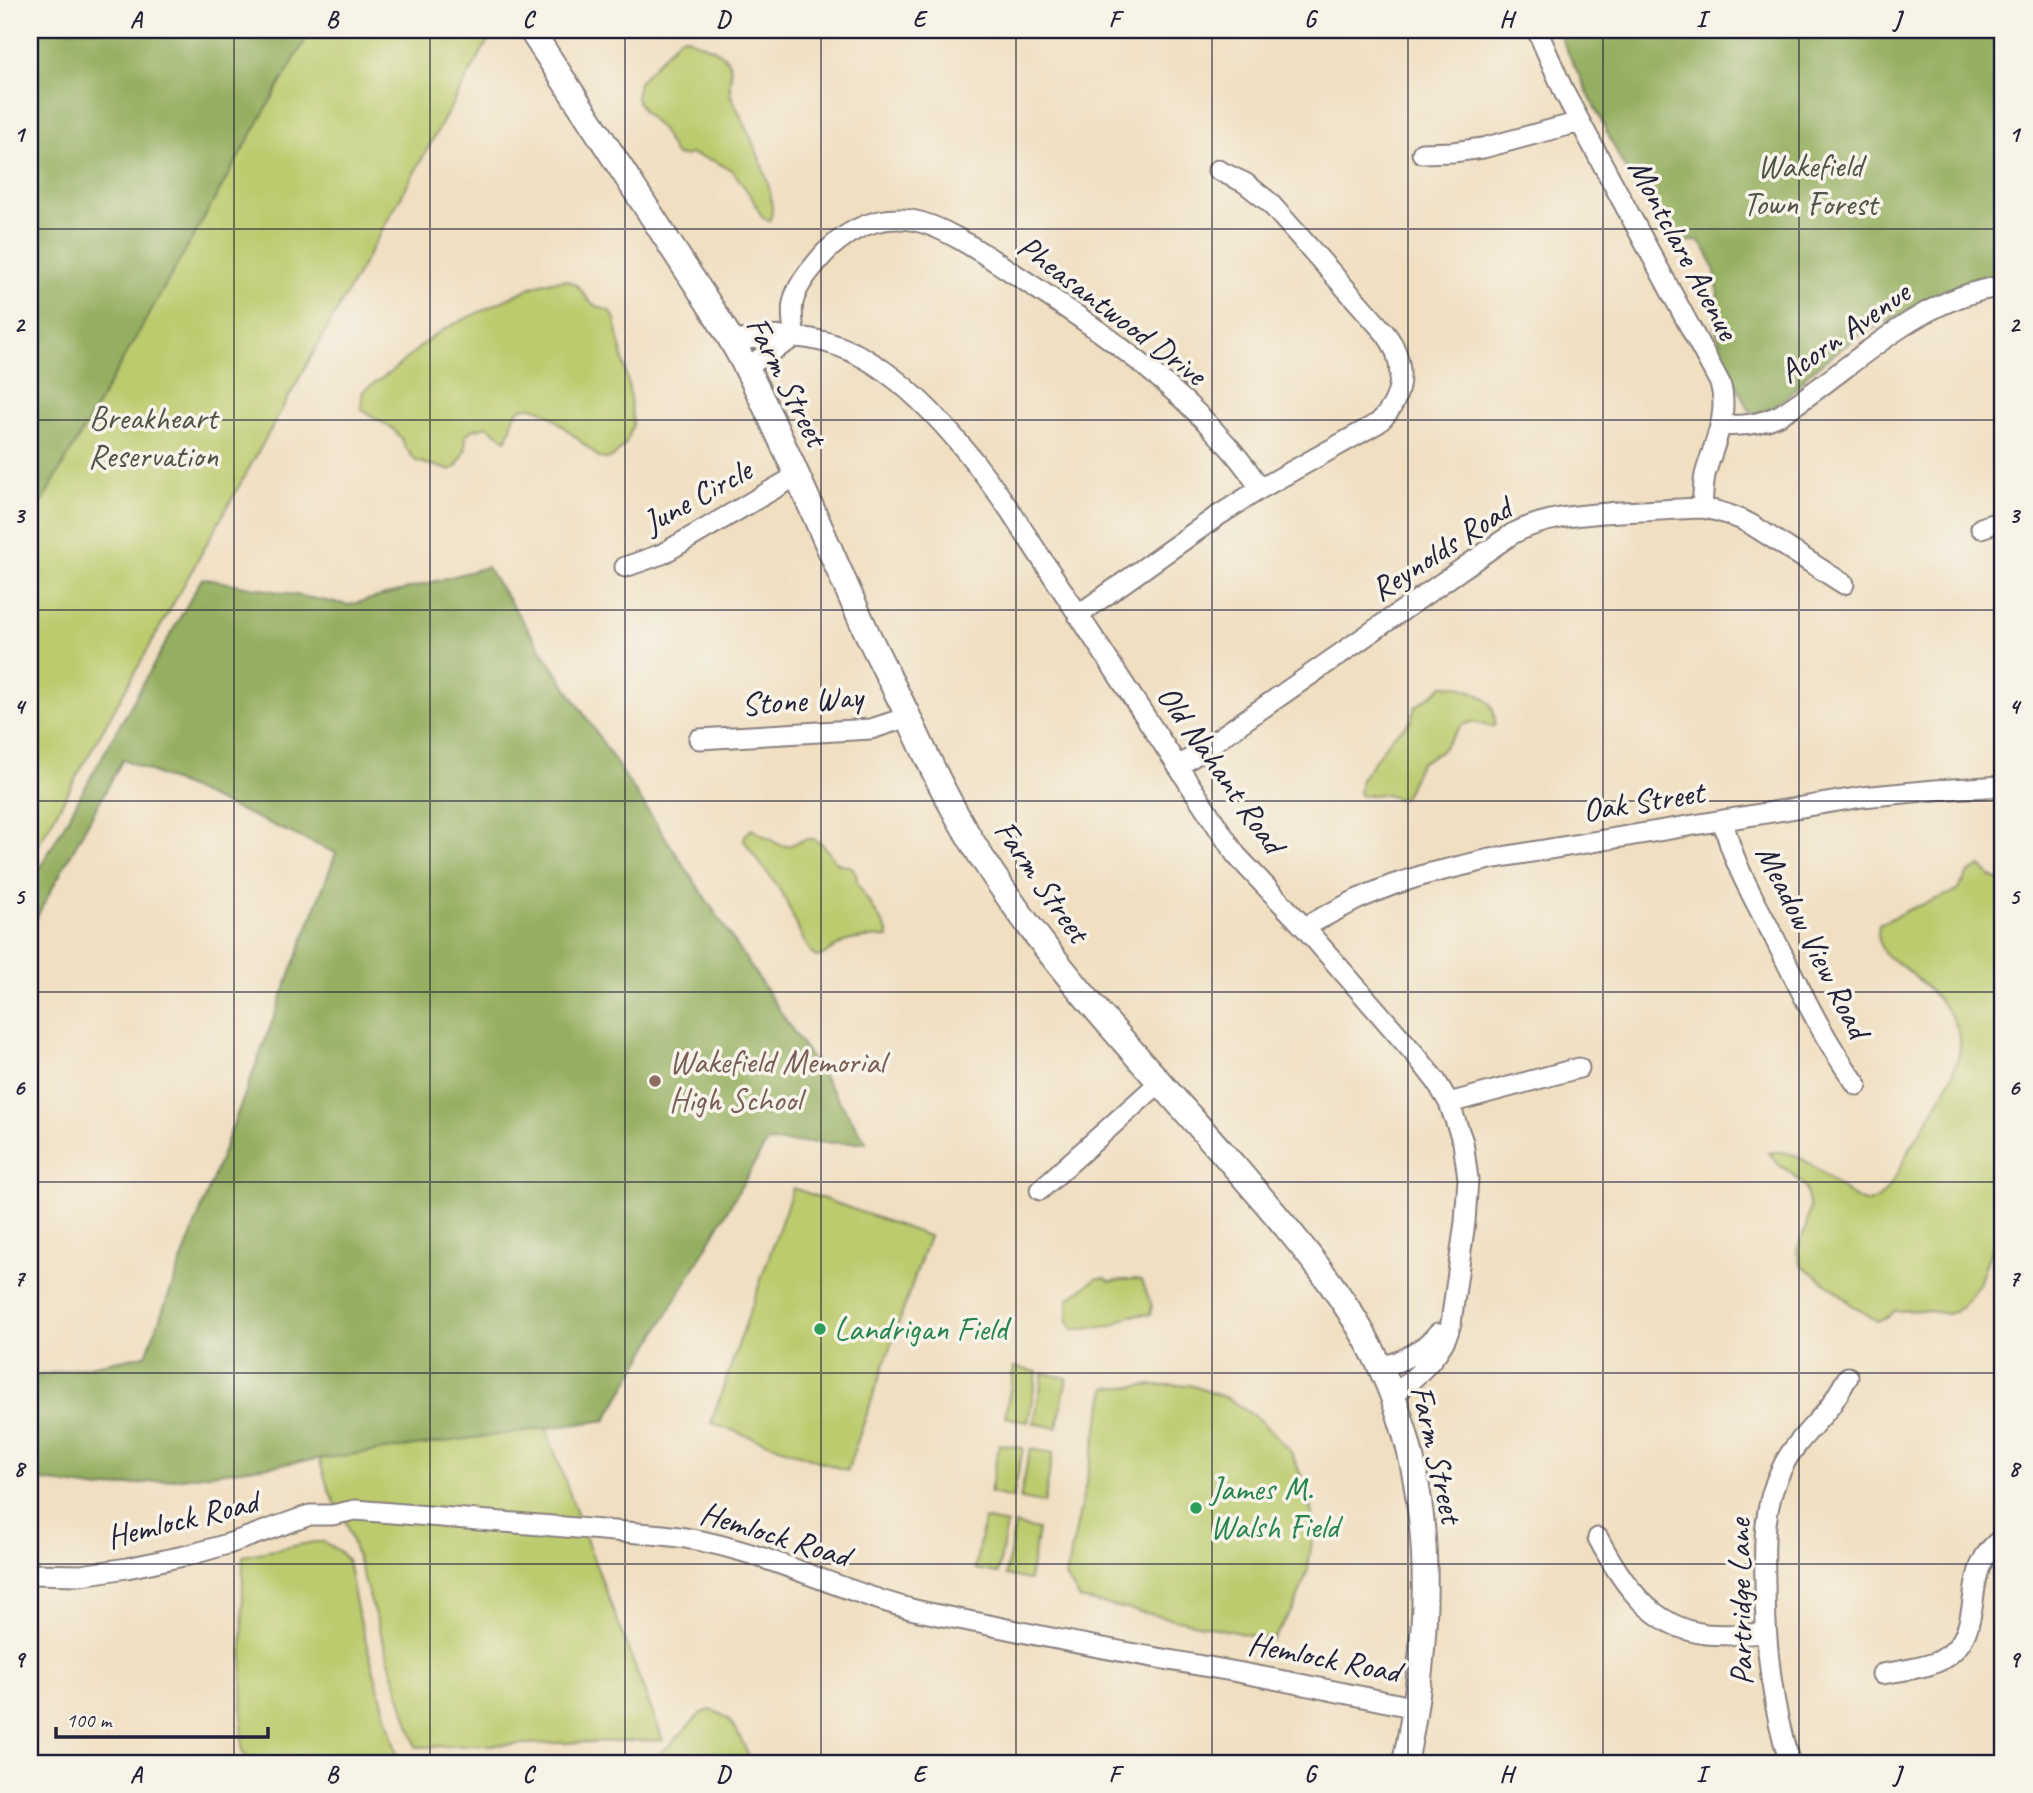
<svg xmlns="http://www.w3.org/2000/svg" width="2033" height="1793" viewBox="0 0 2033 1793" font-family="Caveat,sans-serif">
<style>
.green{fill:#bccb6d;stroke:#6f7654;stroke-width:2}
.forest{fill:#95af60;stroke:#5c684e;stroke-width:2}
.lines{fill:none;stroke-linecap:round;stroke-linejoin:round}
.minor-casing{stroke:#89807e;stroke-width:23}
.major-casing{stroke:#89807e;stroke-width:28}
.minor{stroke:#fff;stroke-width:19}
.major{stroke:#fff;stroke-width:24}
.grid{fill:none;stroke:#22223b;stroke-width:2;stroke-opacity:0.55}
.education-dot{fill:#8d6e63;stroke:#f7f3e8;stroke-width:2.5}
.leisure-dot{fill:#2e9e5b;stroke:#f7f3e8;stroke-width:2.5}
.labels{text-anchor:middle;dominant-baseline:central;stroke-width:7;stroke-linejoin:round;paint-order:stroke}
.park-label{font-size:33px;fill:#50554a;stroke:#f7f3e8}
.street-label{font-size:33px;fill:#22223b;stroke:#f7f3e8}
.education-label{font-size:33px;fill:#785e54;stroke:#f7f3e8;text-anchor:start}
.leisure-label{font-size:33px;fill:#27864d;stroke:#f7f3e8;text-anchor:start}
.neatline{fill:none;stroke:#22223b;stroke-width:2.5}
.grid-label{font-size:23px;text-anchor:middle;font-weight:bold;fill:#22223b}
</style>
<rect width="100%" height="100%" fill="#f7f3e8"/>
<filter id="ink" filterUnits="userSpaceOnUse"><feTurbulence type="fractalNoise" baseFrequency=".0143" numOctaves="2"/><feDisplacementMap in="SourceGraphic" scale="14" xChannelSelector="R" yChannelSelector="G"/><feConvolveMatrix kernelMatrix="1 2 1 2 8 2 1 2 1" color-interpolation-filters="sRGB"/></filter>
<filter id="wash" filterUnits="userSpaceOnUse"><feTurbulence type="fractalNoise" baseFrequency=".00686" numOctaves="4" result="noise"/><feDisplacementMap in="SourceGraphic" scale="28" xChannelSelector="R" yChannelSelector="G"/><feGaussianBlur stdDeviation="1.57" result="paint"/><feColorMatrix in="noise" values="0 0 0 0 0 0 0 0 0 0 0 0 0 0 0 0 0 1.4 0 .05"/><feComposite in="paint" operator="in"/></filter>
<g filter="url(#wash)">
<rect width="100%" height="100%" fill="#f0dfc1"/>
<!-- green -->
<path class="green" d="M30,30H494L30,860Z
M686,37C700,46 718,46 728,61C735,71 726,86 732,98C743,120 783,200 769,221L762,217L751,196L732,170L714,161L691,154L684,156L675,155L662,130L643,111L636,98L639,82L677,41L680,38Z
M565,280C580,284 581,291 590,302C594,306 605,309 611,312L615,319L629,389L633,424L626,443L618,452L613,457L606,459L600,458L551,416C540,408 521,400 514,417C511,425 511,432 506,440L487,426L472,430L466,435L465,452L456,467L450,470L416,461L405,447L401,438L392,428L362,410L361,407L363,391L391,372L429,339L446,328L534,286L552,281Z
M1456,685C1478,694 1495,697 1495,724L1492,727L1472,722L1462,725L1440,752L1420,763L1405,796L1401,799L1381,794L1362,796L1359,794L1361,779L1391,738L1411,721L1415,707L1443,686Z
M752,829L780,845L788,846L806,839H813L822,844L837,863L852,867L856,873L857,883L888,932V937C874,938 860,937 847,941C835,945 829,955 816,957C801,944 793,912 782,894C771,875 755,859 744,840L745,835Z
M1981,866L1991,877L2003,882V1228L1990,1253L1979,1284L1961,1308L1948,1314L1923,1310L1895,1311L1887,1318L1877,1321L1852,1305L1837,1291L1800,1264L1797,1250L1806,1227L1810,1208L1805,1186L1790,1172L1779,1165L1769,1153C1802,1146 1826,1180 1851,1195C1857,1198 1864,1204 1871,1202C1888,1198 1903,1161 1911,1147C1927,1120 1957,1077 1960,1047C1963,1017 1925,985 1904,967C1898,963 1891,960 1886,955C1879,946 1877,936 1879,925L1908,910L1957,891L1969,872Z
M227,1160L521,1359L589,1547L663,1740L416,1747L347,1525L329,1491Z
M793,1188L929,1236L847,1471L711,1423Z
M1097,1278H1105L1110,1281L1136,1279L1142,1281L1152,1306L1150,1314L1129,1316L1112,1326L1074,1330L1068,1322V1299Z
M1014,1367L1037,1372L1028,1422L1005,1417Z
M1043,1373L1067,1378L1057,1428L1034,1423Z
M1157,1385H1190L1229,1399L1261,1421L1291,1452L1307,1489L1314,1527L1308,1569L1295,1606L1272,1640L1080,1599L1066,1577L1106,1388Z
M999,1444L1023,1448L1013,1498L990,1493Z
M1030,1449L1053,1453L1044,1503L1020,1499Z
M984,1519L1007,1524L998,1573L975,1569Z
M1015,1525L1038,1530L1029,1580L1006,1575Z
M314,1542H324L339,1551L348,1561L357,1609L397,1755C349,1763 302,1763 253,1763L242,1752L243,1556Z
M710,1710C739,1717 739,1742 753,1763H645L668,1747L701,1713Z"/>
<!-- forest -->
<path class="forest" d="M30,30H311L30,523Z
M1557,30H2003V273L1962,283L1858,336L1809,373L1789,395L1769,409L1759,413L1752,412L1747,407L1724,359L1714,323L1718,292L1715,272L1708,253L1699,241L1673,242L1660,228L1622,163Z
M487,567L867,1143L767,1142L606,1420L100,1489L30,1479V1377L146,1355L336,853L123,759L30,929V886L202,578L349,605Z"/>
</g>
<g filter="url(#ink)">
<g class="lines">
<defs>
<path id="minor" d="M1537,30L1565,94L1720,383C1730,415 1713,445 1705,475C1703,486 1703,497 1702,508
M1422,153L1453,152L1483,148L1580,122
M1218,170L1245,183L1269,202L1385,333C1407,361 1405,399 1378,423L1260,489
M795,337C790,309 790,297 808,273C815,265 821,256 829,249C851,228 880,215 911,220C943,225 982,253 1010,271C1078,315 1146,361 1203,419C1224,441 1244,462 1260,489L1216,517L1078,615
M732,342C767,334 804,334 838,346C906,370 969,451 1009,509L1236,855L1304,927L1419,1059L1436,1081L1449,1103L1463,1142L1468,1179L1465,1222L1451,1323C1445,1353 1415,1377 1393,1396
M747,369L756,361L795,337
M1720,425C1741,427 1761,424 1780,415C1854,368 1913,299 2003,286
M1981,528L2003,520
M625,567L662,554L798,475
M699,739L871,729L908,717
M1178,767L1512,534C1546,516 1582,515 1619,512C1647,511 1674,509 1702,508C1720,511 1736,516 1752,525L1844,584
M1723,820C1732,862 1755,901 1775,939C1800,989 1824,1040 1857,1085
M1304,927L1358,899L1392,885L1427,874L1490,859L1862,797L1935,790L2003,786
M1449,1103L1579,1068
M1040,1190L1160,1082
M1381,1367C1404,1361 1423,1351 1438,1333
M1598,1538C1622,1583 1651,1627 1706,1634C1726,1636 1746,1634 1765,1633
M30,1574L81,1575L127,1568L193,1554L231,1543L310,1515H332L355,1510L663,1535C753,1544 826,1587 911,1609C935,1615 960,1619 984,1624C1057,1640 1129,1653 1203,1666C1274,1678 1345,1693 1416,1708
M1882,1674C1901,1670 1924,1669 1941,1660C1992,1632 1955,1569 2003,1538
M1790,1763C1771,1704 1765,1645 1765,1583C1764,1543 1763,1505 1782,1468C1793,1445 1812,1428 1828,1409C1836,1399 1841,1388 1848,1377"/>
<path id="major" d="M531,30C578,103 626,175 673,249C700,291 729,332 751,377C793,461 828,548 867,633C880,660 894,687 907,714C932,769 958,823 992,873C1062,979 1152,1072 1235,1167C1296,1238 1360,1308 1393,1397C1437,1514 1430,1643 1405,1763"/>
</defs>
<!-- minor casing -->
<use href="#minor" class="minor-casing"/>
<!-- major casing -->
<use href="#major" class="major-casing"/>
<!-- minor -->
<use href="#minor" class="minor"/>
<!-- major -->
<use href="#major" class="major"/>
</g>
</g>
<!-- grid -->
<path class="grid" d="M234,30V1763M430,30V1763M625,30V1763M821,30V1763M1016,30V1763M1212,30V1763M1408,30V1763M1603,30V1763M1799,30V1763M30,229H2003M30,420H2003M30,610H2003M30,801H2003M30,992H2003M30,1182H2003M30,1373H2003M30,1564H2003"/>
<!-- markers -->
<circle class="education-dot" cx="655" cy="1081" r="7"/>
<g class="leisure-dot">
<circle cx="820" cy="1329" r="7"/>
<circle cx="1196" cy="1508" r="7"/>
</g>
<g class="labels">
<!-- park labels -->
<g class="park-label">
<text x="1810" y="166">Wakefield<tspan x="1810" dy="38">Town Forest</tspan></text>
<text x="153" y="418">Breakheart<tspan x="153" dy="38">Reservation</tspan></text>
</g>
<!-- street labels -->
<g class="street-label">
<text transform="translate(1684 249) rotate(62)">Montclare Avenue</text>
<text transform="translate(1112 310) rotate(37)">Pheasantwood Drive</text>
<text transform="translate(1844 332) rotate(-35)">Acorn Avenue</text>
<text transform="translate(787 381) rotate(63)">Farm Street</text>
<text transform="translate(697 496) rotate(-29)">June Circle</text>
<text transform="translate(1441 549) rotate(-33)">Reynolds Road</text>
<text transform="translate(802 700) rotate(-4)">Stone Way</text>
<text transform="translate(1221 769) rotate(55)">Old Nahant Road</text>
<text transform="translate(1643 801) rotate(-9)">Oak Street</text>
<text transform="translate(1042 881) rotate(55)">Farm Street</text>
<text transform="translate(1813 941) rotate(63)">Meadow View Road</text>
<text transform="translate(1437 1454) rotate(77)">Farm Street</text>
<text transform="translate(182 1519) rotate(-14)">Hemlock Road</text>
<text transform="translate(775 1534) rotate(17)">Hemlock Road</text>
<text transform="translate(1740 1602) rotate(-91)">Partridge Lane</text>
<text transform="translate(1324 1657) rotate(11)">Hemlock Road</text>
</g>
<!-- education labels -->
<g class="education-label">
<text x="669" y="1062">Wakefield Memorial<tspan x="669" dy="38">High School</tspan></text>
</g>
<!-- leisure labels -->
<g class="leisure-label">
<text x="834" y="1329">Landrigan Field</text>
<text x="1210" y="1489">James M.<tspan x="1210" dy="38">Walsh Field</tspan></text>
</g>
</g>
<!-- margin -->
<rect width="2033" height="1793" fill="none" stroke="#f7f3e8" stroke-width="77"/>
<!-- scale -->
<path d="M56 1727v10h212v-10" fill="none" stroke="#22223b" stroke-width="3.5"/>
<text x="66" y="1727" font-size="21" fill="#22223b" stroke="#f7f3e8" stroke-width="5" paint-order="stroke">100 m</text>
<rect x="38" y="38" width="1956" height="1717" class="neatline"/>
<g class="grid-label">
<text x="136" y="27">A</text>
<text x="332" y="27">B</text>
<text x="528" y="27">C</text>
<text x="723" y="27">D</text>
<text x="919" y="27">E</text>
<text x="1114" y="27">F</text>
<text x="1310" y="27">G</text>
<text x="1506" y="27">H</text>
<text x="1701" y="27">I</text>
<text x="1897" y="27">J</text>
<text x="19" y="142">1</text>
<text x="2014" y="142">1</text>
<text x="19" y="332">2</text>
<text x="2014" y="332">2</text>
<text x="19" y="523">3</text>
<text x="2014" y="523">3</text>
<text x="19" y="714">4</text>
<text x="2014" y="714">4</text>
<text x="19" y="904">5</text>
<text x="2014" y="904">5</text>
<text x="19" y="1095">6</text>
<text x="2014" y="1095">6</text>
<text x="19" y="1286">7</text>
<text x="2014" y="1286">7</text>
<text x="19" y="1476">8</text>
<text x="2014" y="1476">8</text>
<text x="19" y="1667">9</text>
<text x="2014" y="1667">9</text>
<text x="136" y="1782">A</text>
<text x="332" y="1782">B</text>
<text x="528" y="1782">C</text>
<text x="723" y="1782">D</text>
<text x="919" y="1782">E</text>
<text x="1114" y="1782">F</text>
<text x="1310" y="1782">G</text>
<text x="1506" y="1782">H</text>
<text x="1701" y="1782">I</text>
<text x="1897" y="1782">J</text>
</g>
</svg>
